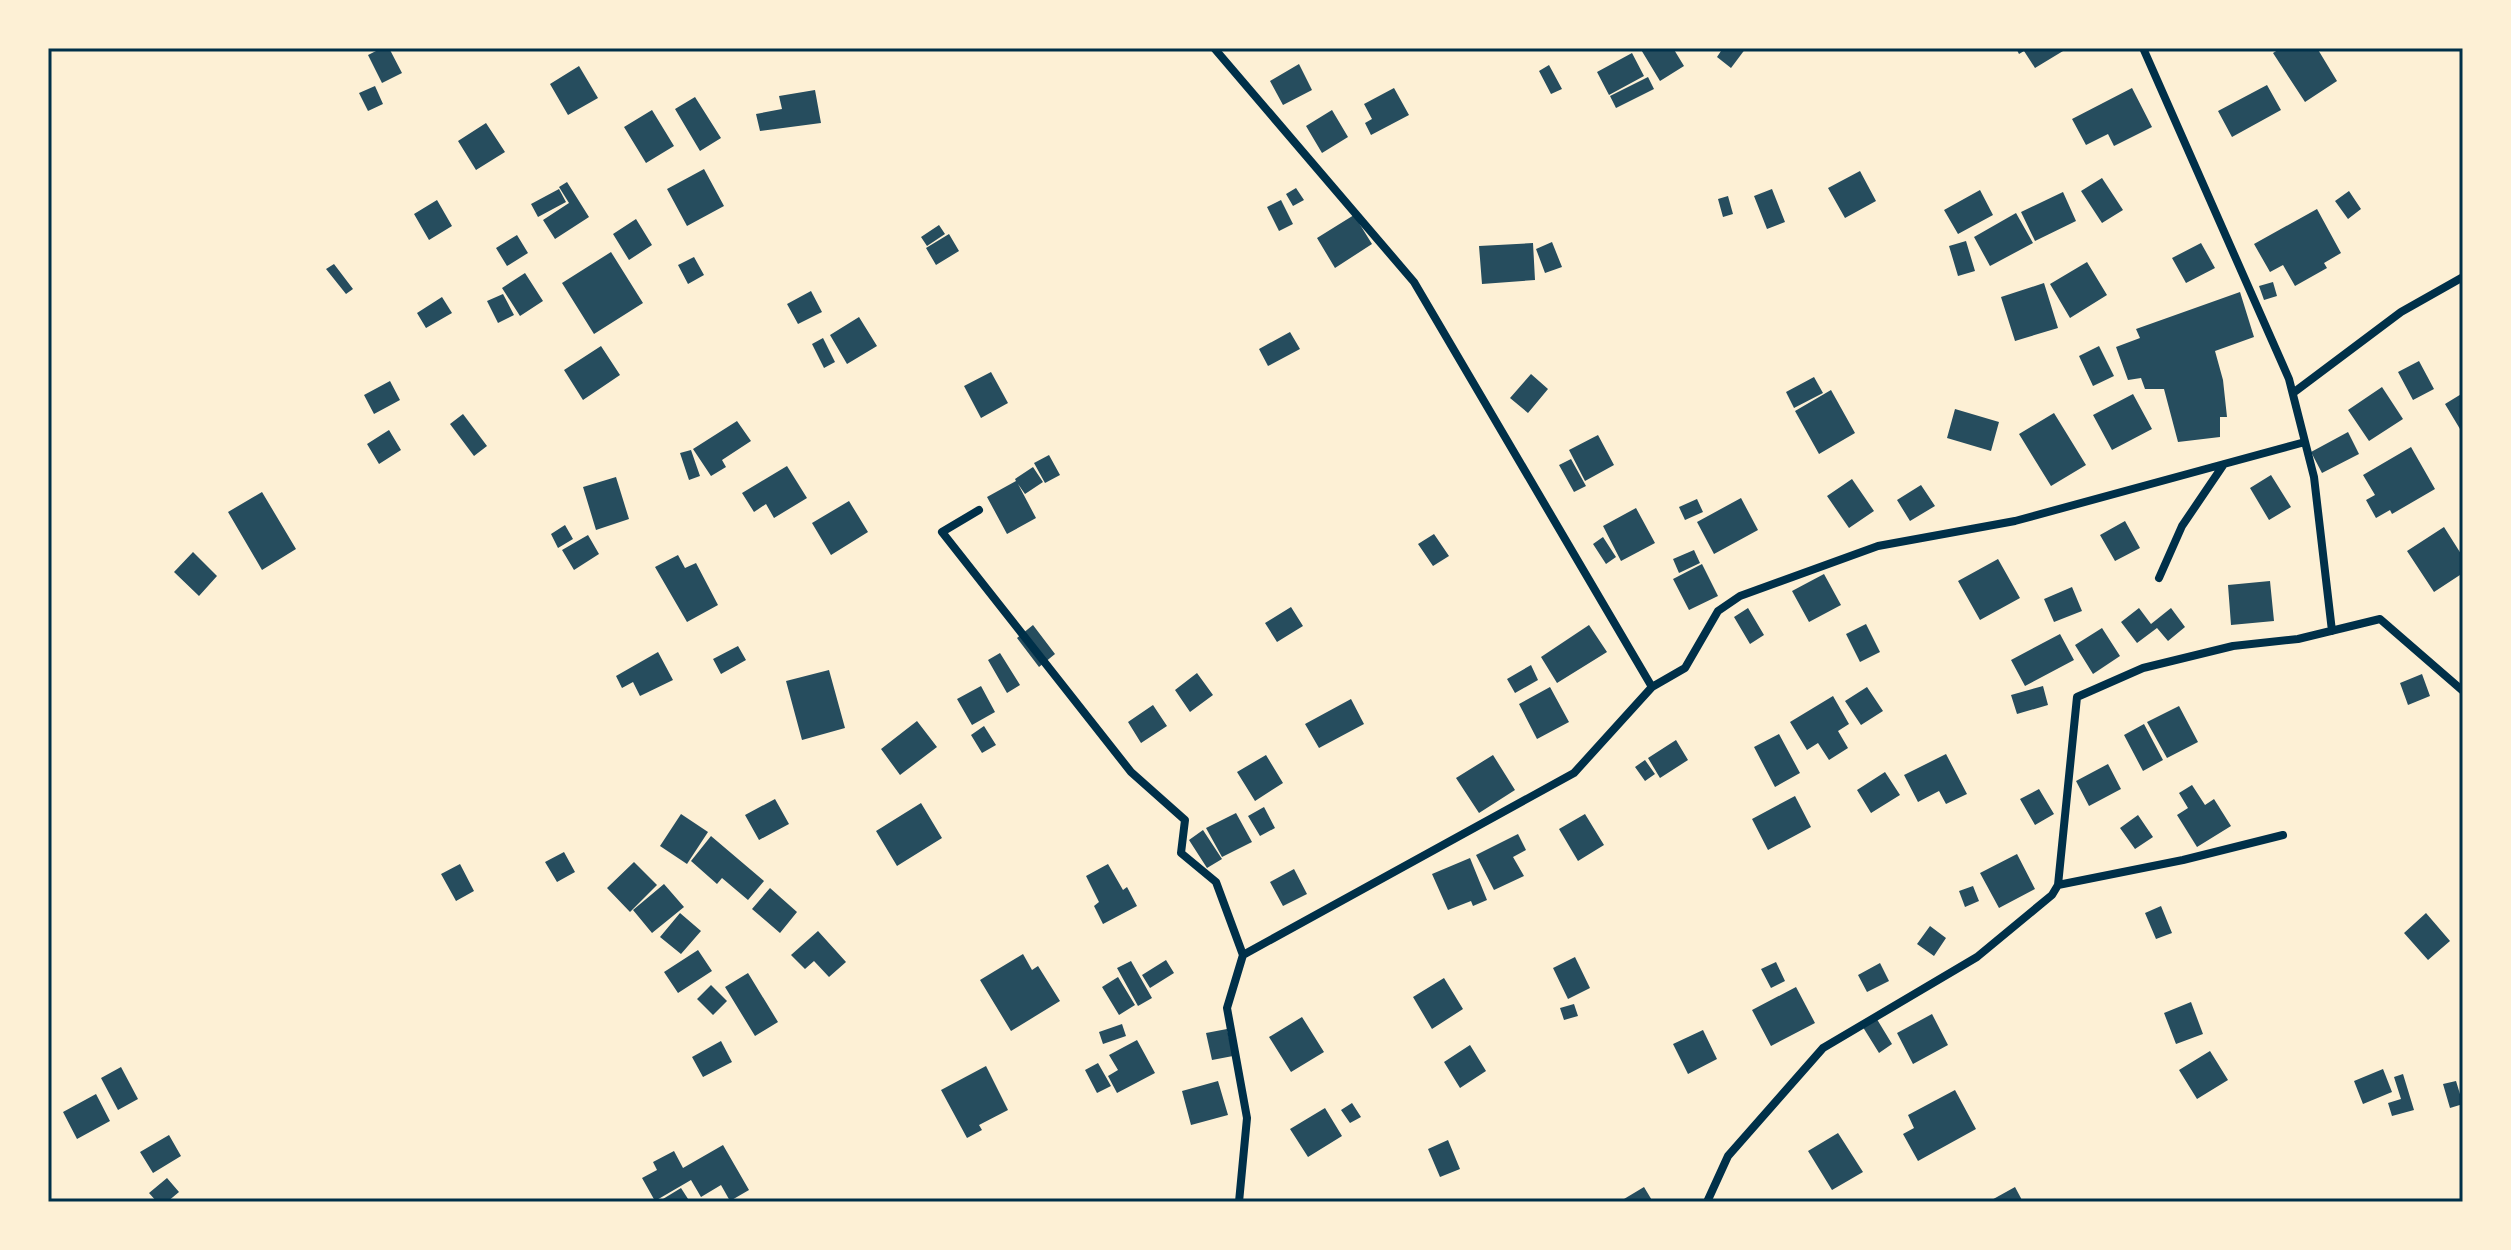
<svg xmlns="http://www.w3.org/2000/svg" width="2511" height="1250" viewBox="0 0 2511 1250" font-family="'IBM Plex Sans',sans-serif">
<style>
.building{fill:#264d5e}
.lines{fill:none;stroke-linecap:round;stroke-linejoin:round}
.minor{stroke:#003049;stroke-width:8}
.neatline{fill:none;stroke:#003049;stroke-width:3}
</style>
<rect width="100%" height="100%" fill="#fdf0d5"/>
<!-- building -->
<path class="building" d="M382,48H389L402,73L382,83L368,55Z
M1640,48H1673L1684,66L1660,81Z
M1723,48H1746L1731,68L1717,57Z
M2016,48H2068L2035,68L2024,51L2019,54Z
M2281,48H2317L2337,81L2305,102L2273,53Z
M1632,53L1644,76L1609,95L1597,72Z
M1299,64L1312,90L1283,105L1270,81Z
M1549,65L1562,89L1551,94L1539,71Z
M579,66L598,98L568,115L550,84Z
M1648,77L1654,89L1616,108L1610,96Z
M2267,85L2281,110L2232,137L2218,111Z
M375,86L383,104L368,111L359,93Z
M1394,88L1409,115L1371,135L1365,123L1372,119L1364,104Z
M2132,88L2152,127L2114,146L2108,134L2086,145L2072,119Z
M815,90L821,123L760,131L756,114L782,109L779,96Z
M695,97L721,138L700,151L675,109Z
M652,110L674,146L646,163L624,127Z
M1332,110L1348,137L1322,153L1306,126Z
M486,123L505,152L476,170L458,141Z
M704,169L724,206L687,226L667,189Z
M1860,171L1876,201L1845,218L1828,188Z
M2102,178L2123,210L2102,223L2081,191Z
M567,182L589,217L555,239L543,220L569,203L559,187Z
M1296,188L1304,200L1293,206L1286,194Z
M559,189L566,202L538,217L531,204Z
M1772,189L1785,222L1767,229L1754,196Z
M1980,190L1993,215L1958,234L1944,210Z
M2349,191L2361,209L2348,219L2335,201Z
M2063,192L2076,221L2035,241L2021,212Z
M1728,196L1733,214L1723,217L1718,199Z
M437,200L452,226L429,240L414,214Z
M1281,200L1293,224L1279,231L1267,207Z
M2317,209L2341,253L2324,263L2327,268L2295,286L2283,265L2270,272L2254,244Z
M2016,213L2033,243L1990,266L1974,237Z
M1354,215L1372,244L1335,268L1317,238Z
M636,219L652,245L629,260L613,234Z
M939,225L945,234L927,246L921,237Z
M949,234L959,251L936,265L926,248Z
M517,235L528,253L507,266L496,248Z
M1966,241L1975,271L1958,276L1949,246Z
M1552,242L1562,267L1545,273L1536,249Z
M1533,243L1535,280L1482,284L1479,246Z
M2201,243L2215,268L2186,283L2172,258Z
M611,252L643,303L594,334L562,283Z
M694,257L704,275L688,284L678,265Z
M2087,262L2107,295L2070,318L2050,284Z
M334,264L353,289L346,294L326,269Z
M525,273L543,301L520,316L502,288Z
M2273,282L2277,296L2264,300L2259,286Z
M2044,283L2058,328L2015,341L2001,297Z
M811,291L822,312L798,324L787,304Z
M2240,292L2254,337L2215,351L2223,380L2227,417H2220V437L2178,442L2164,389H2145L2141,378L2128,380L2116,347L2140,338L2136,329Z
M503,294L514,315L498,323L487,301Z
M442,297L452,313L426,328L417,313Z
M859,317L877,346L847,364L830,335Z
M1290,332L1300,349L1268,366L1259,349Z
M823,338L835,362L824,368L812,344Z
M601,346L620,375L583,400L564,370Z
M2099,346L2114,376L2093,386L2079,356Z
M2419,361L2434,389L2413,400L2398,372Z
M991,372L1008,403L981,418L964,386Z
M1531,374L1548,389L1528,413L1510,398Z
M1814,377L1823,393L1794,408L1786,392Z
M390,381L400,400L374,414L364,395Z
M2382,387L2403,419L2369,441L2348,410Z
M1831,390L1855,433L1819,454L1795,411Z
M2463,393V434L2445,404Z
M2133,394L2152,429L2112,450L2093,415Z
M1955,409L1999,422L1991,451L1947,438Z
M2054,413L2086,465L2051,486L2019,434Z
M463,414L487,446L474,456L450,424Z
M737,421L751,441L722,460L726,467L711,476L693,449Z
M389,430L401,450L379,464L367,444Z
M2348,432L2359,454L2322,473L2311,452Z
M1598,435L1614,465L1585,481L1569,450Z
M2411,447L2435,489L2392,514L2390,510L2376,518L2366,500L2375,495L2363,475Z
M691,450L700,476L689,480L680,453Z
M1049,455L1060,475L1045,483L1034,463Z
M1571,459L1586,486L1574,492L1559,465Z
M787,466L807,498L774,518L766,504L754,512L742,493Z
M1033,467L1043,482L1025,494L1018,484L1036,518L1007,534L987,497L1016,481L1015,479Z
M2271,475L2291,507L2269,520L2250,488Z
M616,477L629,519L596,530L583,487Z
M1852,479L1874,511L1849,528L1827,496Z
M1921,485L1935,506L1910,521L1897,500Z
M262,492L296,549L262,570L228,512Z
M1741,498L1758,530L1714,554L1697,522Z
M1697,499L1703,512L1685,520L1679,507Z
M849,501L868,532L831,555L812,523Z
M1636,508L1655,543L1621,561L1603,526Z
M2125,521L2140,548L2115,561L2100,535Z
M565,525L573,539L558,548L551,534Z
M2444,527L2463,557V573L2434,592L2407,551Z
M1434,534L1449,556L1433,566L1418,544Z
M588,535L599,554L574,570L562,550Z
M1603,537L1616,557L1606,564L1593,544Z
M1694,550L1700,563L1679,573L1673,559Z
M193,552L217,576L199,596L174,572Z
M678,555L685,568L696,563L718,605L687,622L655,567Z
M1998,559L2020,598L1980,620L1958,581Z
M1702,564L1718,596L1689,610L1673,579Z
M1824,574L1841,605L1809,622L1792,591Z
M2270,581L2274,621L2231,625L2228,585Z
M2072,587L2082,611L2054,622L2044,599Z
M1291,607L1303,626L1277,642L1265,623Z
M1748,608L1764,635L1750,644L1734,617Z
M2139,608L2151,624L2171,608L2185,627L2168,641L2157,628L2137,643L2121,622Z
M1866,624L1880,652L1860,662L1846,634Z
M1033,625L1055,654L1039,667L1017,638Z
M1589,625L1607,652L1557,683L1541,657Z
M2102,628L2120,656L2093,674L2075,645Z
M2060,634L2074,660L2025,686L2011,660Z
M738,646L746,660L721,674L713,659Z
M658,652L673,680L640,696L633,682L622,688L616,676Z
M1000,653L1020,685L1007,693L988,660Z
M1531,665L1538,680L1515,693L1507,679Z
M829,670L845,728L802,740L786,681Z
M1197,673L1213,695L1190,712L1175,690Z
M2422,674L2430,696L2408,705L2400,683Z
M981,686L995,712L972,725L957,699Z
M2043,686L2048,705L2017,714L2011,695Z
M1550,687L1569,722L1537,739L1519,704Z
M1867,687L1883,711L1861,725L1845,701Z
M1833,696L1849,724L1838,731L1848,748L1829,760L1818,743L1807,750L1790,722Z
M1351,699L1364,724L1319,748L1305,724Z
M1153,705L1167,726L1141,743L1128,722Z
M2179,706L2198,742L2167,758L2147,722Z
M917,721L937,747L900,775L881,749Z
M2144,724L2163,760L2143,771L2124,735Z
M984,726L996,745L982,753L971,735Z
M1779,734L1800,773L1775,787L1754,747Z
M1676,740L1688,760L1660,778L1648,758Z
M1946,754L1967,794L1946,804L1939,791L1918,802L1904,775Z
M1266,755L1283,783L1255,801L1237,772Z
M1493,755L1515,790L1479,813L1456,778Z
M1645,760L1655,774L1645,781L1635,767Z
M2108,764L2121,789L2089,806L2076,781Z
M1885,772L1900,795L1871,813L1857,790Z
M2192,785L2205,805L2214,799L2231,826L2197,847L2177,815L2188,808L2179,793Z
M2039,789L2054,814L2035,825L2020,799Z
M1795,796L1811,827L1768,850L1752,819Z
M775,799L789,824L759,840L745,815Z
M921,803L942,838L897,866L876,831Z
M1264,807L1275,828L1260,836L1248,816Z
M1236,813L1252,842L1222,857L1206,828Z
M681,814L708,832L687,864L660,846Z
M1585,814L1604,845L1578,861L1559,829Z
M2138,815L2153,837L2135,849L2120,828Z
M1203,830L1222,859L1207,868L1189,840Z
M1518,834L1526,850L1513,857L1524,876L1494,890L1476,855Z
M711,836L764,881L748,900L722,878L717,884L691,861Z
M564,852L575,872L557,882L545,862Z
M2017,854L2035,889L1999,908L1980,873Z
M1470,858L1487,900L1473,906L1471,901L1448,910L1432,874Z
M634,862L657,885L630,912L607,888Z
M460,864L474,891L456,901L441,874Z
M1108,864L1123,890L1127,887L1137,906L1103,924L1094,906L1099,902L1086,876Z
M1294,869L1307,894L1283,906L1270,882Z
M664,884L684,907L652,933L633,910Z
M1973,886L1979,901L1965,907L1959,891Z
M770,888L797,912L780,933L752,909Z
M2161,906L2172,933L2156,939L2145,913Z
M680,913L701,931L681,954L660,937Z
M2426,913L2450,941L2428,960L2404,933Z
M1930,926L1946,938L1934,956L1917,944Z
M818,931L846,962L829,977L814,961L805,969L791,955Z
M698,950L712,971L678,993L664,972Z
M1023,954L1032,970L1038,966L1060,1001L1011,1031L980,980Z
M1575,957L1590,988L1568,999L1553,968Z
M1166,960L1174,973L1150,988L1142,975Z
M1131,961L1152,998L1138,1006L1117,968Z
M1776,962L1785,981L1771,988L1761,969Z
M1880,963L1889,981L1867,992L1858,975Z
M748,973L778,1022L755,1036L725,987Z
M1118,977L1135,1005L1119,1015L1102,987Z
M1444,978L1463,1009L1432,1029L1413,997Z
M711,985L727,1001L713,1015L697,999Z
M1796,987L1815,1023L1771,1046L1752,1010Z
M2191,1002L2203,1034L2176,1044L2164,1013Z
M1574,1004L1578,1016L1564,1020L1560,1008Z
M1932,1014L1948,1045L1913,1064L1897,1033Z
M1875,1016L1892,1044L1879,1053L1861,1024Z
M1302,1017L1324,1052L1291,1072L1269,1037Z
M1122,1024L1126,1036L1103,1044L1099,1032Z
M1227,1029L1233,1056L1212,1060L1206,1033Z
M1703,1030L1717,1059L1688,1074L1673,1044Z
M1137,1040L1155,1073L1117,1093L1108,1076L1118,1070L1109,1055Z
M721,1041L732,1062L703,1077L692,1057Z
M1470,1045L1486,1071L1460,1088L1444,1062Z
M2210,1051L2228,1080L2197,1099L2179,1070Z
M1098,1063L1111,1086L1097,1093L1085,1070Z
M986,1066L1008,1110L979,1125L982,1130L967,1138L941,1090Z
M121,1067L138,1099L118,1110L101,1078Z
M2383,1069L2392,1092L2363,1104L2354,1081Z
M2403,1074L2414,1110L2392,1116L2388,1103L2401,1099L2394,1077Z
M1218,1081L1228,1115L1191,1125L1182,1091Z
M2456,1081L2463,1104L2450,1108L2443,1084Z
M1955,1090L1976,1129L1918,1161L1903,1134L1914,1128L1908,1115Z
M96,1094L110,1121L77,1139L63,1112Z
M1352,1103L1361,1117L1350,1123L1341,1110Z
M1325,1108L1342,1136L1308,1157L1290,1129Z
M1838,1133L1863,1172L1832,1190L1808,1151Z
M169,1135L181,1156L153,1173L140,1152Z
M1448,1140L1460,1169L1440,1177L1428,1149Z
M723,1145L749,1190L730,1201L721,1185L701,1197L691,1180L655,1201L642,1178L657,1170L653,1162L674,1151L683,1168Z
M167,1178L179,1192L167,1202H157L149,1193Z
M1644,1187L1653,1202H1619Z
M2015,1187L2023,1202H1988Z
M681,1188L690,1202H658Z"/>
<g class="lines">
<!-- minor -->
<path class="minor" d="M1214,48L1414,282L1652,687
M2143,48L2289,379L2314,477L2332,631
M2293,393L2401,312L2463,277
M979,510L942,532L1131,772L1185,820L1181,853L1216,882L1243,955L1227,1008L1247,1118L1239,1202
M2159,578L2182,526L2224,464L2305,442
M2058,885L2183,860L2283,835
M1243,955L1574,773L1652,687L1685,668L1718,611L1740,596L1878,546L2015,521L2224,464
M1707,1202L1728,1156L1823,1048L1977,957L2052,895L2058,885L2077,697L2143,668L2233,646L2298,639L2380,619L2463,691"/>
</g>
<!-- border -->
<rect width="2511" height="1250" fill="none" stroke="#fdf0d5" stroke-width="100"/>
<rect x="50" y="50" width="2411" height="1150" class="neatline"/>
</svg>
